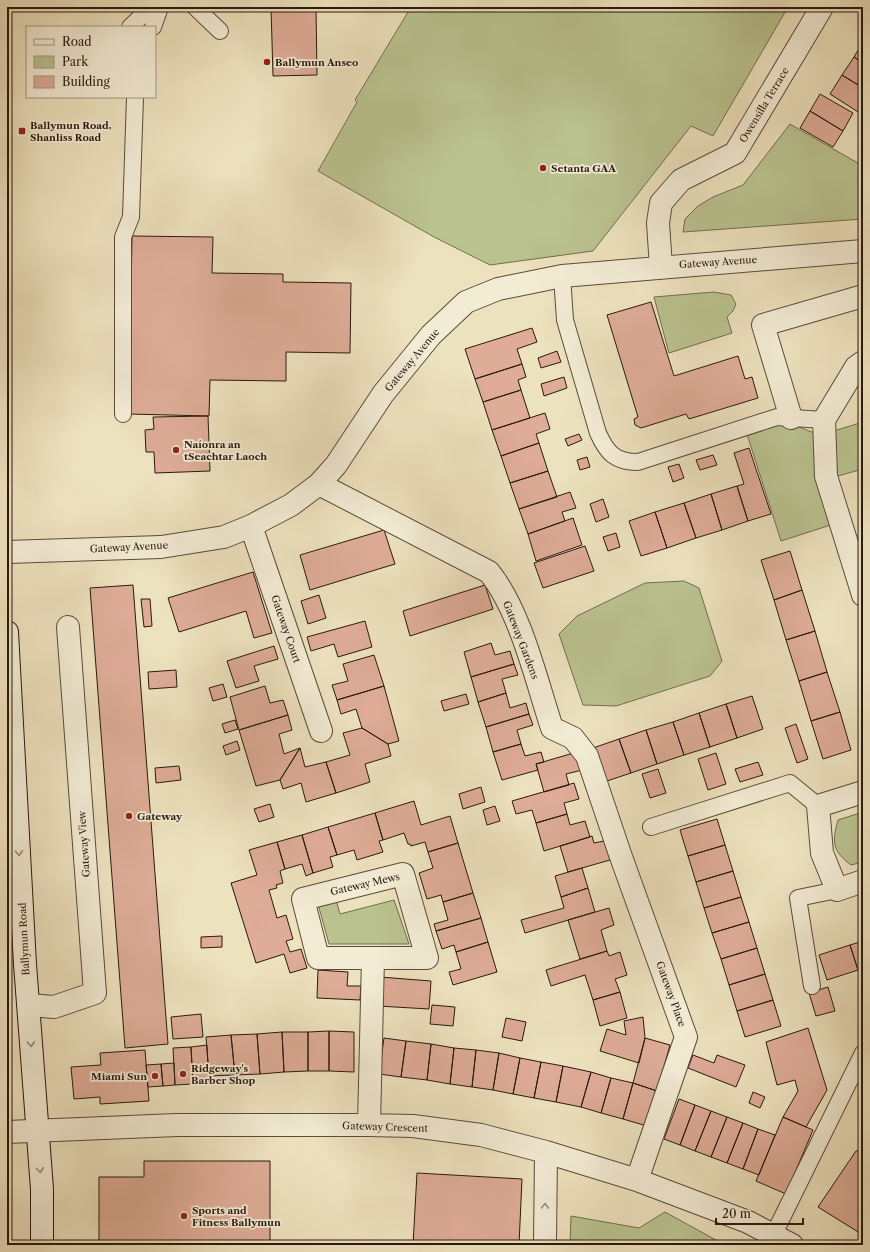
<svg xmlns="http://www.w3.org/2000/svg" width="870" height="1252" viewBox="0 0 870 1252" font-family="'Libre Caslon Text',serif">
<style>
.green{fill:#bac390;stroke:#726e50}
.building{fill:#deac97;stroke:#29190f}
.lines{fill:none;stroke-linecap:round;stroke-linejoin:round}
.service-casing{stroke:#5a4b3b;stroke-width:18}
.minor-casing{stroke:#5a4b3b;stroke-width:24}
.secondary-casing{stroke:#29190f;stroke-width:24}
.service{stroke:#f3ecd5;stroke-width:16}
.minor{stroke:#f3ecd5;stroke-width:22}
.secondary{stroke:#f3ecd5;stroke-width:22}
.oneway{stroke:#988d7c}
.poi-dot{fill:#8f2418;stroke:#f3ecd5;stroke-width:1.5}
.labels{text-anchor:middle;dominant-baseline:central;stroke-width:3.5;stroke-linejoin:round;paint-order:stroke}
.poi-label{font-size:10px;font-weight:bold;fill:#29190f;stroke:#f3ecd5;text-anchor:start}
.street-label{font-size:10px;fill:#29190f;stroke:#f3ecd5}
</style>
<rect width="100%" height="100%" fill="#ede2be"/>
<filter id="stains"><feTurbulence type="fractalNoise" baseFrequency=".005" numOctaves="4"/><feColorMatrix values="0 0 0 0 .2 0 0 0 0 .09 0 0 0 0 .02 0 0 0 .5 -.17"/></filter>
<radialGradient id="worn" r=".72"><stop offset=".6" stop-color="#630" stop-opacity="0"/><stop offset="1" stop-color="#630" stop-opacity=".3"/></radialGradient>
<!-- green -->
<path class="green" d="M411,7H788L713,136L691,126L593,251L490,265L434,237L318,171L357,102L355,100Z
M790,124L863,166V219L683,232L685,219L698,206L713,197L743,185Z
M714,292L731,295L736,304L733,311L727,317L732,333L669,353L654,297Z
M777,418L824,437V434L863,422V469L827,479L840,522L781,541L745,428Z
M684,581L699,588L722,661L710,676L616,706L583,705L559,634L577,616L645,583Z
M863,812V862L851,865C832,851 832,842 838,820Z
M336,900L340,914L394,900L409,944H329L318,904Z
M665,1212L725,1245H570L571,1216L639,1228Z"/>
<!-- building -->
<path class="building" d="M271,7H357L316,8L317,75L273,76Z
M863,42V63L854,57Z
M854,57L863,63V88L842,75Z
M842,75L863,88V115L830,94Z
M820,94L853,113L843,131L810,111Z
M810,111L843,131L833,147L800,128Z
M132,236L213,237L212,273L283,274V282L351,283L350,353L286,352V381L210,380L209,416L129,414Z
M651,302L674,376L738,356L745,379L752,377L758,398L689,419L686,414L641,428L635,425L634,419L638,417L607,315Z
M532,328L537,342L517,349L522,364L475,379L465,349Z
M557,351L561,362L541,368L538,358Z
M522,364L526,377L518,380L521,390L483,402L475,379Z
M564,377L567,388L544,396L541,384Z
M521,390L530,418L492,430L483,402Z
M545,413L550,429L536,434L539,443L501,456L492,430Z
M208,416L210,471L155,473L154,452H146L145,430L154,429L153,417Z
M579,434L582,440L568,446L565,439Z
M539,443L548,471L510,483L501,456Z
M749,448L771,514L748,521L737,486L744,484L734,453Z
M713,455L717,465L700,470L696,460Z
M587,457L590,467L580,470L577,460Z
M679,464L684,478L673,482L668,467Z
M548,471L557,497L519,509L510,483Z
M737,486L748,521L722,530L711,494Z
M570,492L576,508L562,512L565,521L528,534L519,509Z
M711,494L722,530L696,538L684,503Z
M603,499L609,517L596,522L590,504Z
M684,503L696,538L667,548L655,512Z
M655,512L667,548L641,556L629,521Z
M573,518L582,545L536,561L528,534Z
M384,530L395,564L310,590L300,555Z
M616,533L620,547L608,551L603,537Z
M585,546L594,571L543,588L534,563Z
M790,551L802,590L774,600L761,560Z
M253,572L272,633L254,638L246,611L179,632L168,598Z
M133,585L168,1044L125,1048L90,588Z
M485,585L493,609L410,636L403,611Z
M802,590L815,631L786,640L774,600Z
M319,595L326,618L308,624L301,601Z
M141,599H150L152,626L144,627Z
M365,621L372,647L338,657L334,644L311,651L307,637Z
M815,631L827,672L799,681L786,640Z
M491,643L495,655L510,651L514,664L471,677L464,652Z
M274,646L278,659L254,666L259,681L236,688L227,661Z
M374,655L384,686L337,700L332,685L348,681L343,664Z
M514,664L518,675L502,679L506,693L478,702L471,677Z
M176,670L177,687L149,689L148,672Z
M827,672L840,712L811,721L799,681Z
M223,684L227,697L213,701L209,688Z
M265,686L270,703L283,700L288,715L239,730L230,697Z
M384,686L399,741L388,744L362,728L356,709L341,714L337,700Z
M506,693L510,708L526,703L529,714L486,727L478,702Z
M466,694L469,704L444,711L441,701Z
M752,696L763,729L737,738L726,704Z
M726,704L737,738L710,747L699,713Z
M840,712L851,750L823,759L811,721Z
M699,713L710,747L684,755L673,722Z
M529,714L533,725L517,730L521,744L493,752L486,727Z
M288,715L292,730L279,734L284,754L300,748L280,780L256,786L239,730Z
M235,720L238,729L225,733L222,724Z
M673,722L684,755L657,764L646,730Z
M796,724L808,759L797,763L785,728Z
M362,728L388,744L391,756L365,764L370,782L336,793L326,762L350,755L343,733Z
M646,730L657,764L631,773L619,739Z
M619,739L631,773L604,782L593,748Z
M237,741L240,750L226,755L223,746Z
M521,744L525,756L541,752L544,762L536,764L538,770L502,780L493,752Z
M300,748L305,767L326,762L336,793L306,802L301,783L283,789L280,780Z
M577,752L582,770L566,774L569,785L544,792L536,764Z
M716,753L726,784L708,790L698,759Z
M758,762L763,775L740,782L735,769Z
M179,766L181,780L156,783L155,768Z
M658,769L666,793L650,798L642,774Z
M574,783L579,799L564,803L567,814L536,823L532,810L516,814L512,801Z
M481,787L485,802L463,809L459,794Z
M414,801L421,825L450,816L458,843L428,852L425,842L411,846L410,844H408L404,833L383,840L375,813Z
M270,804L274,817L259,822L254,809Z
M495,806L500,821L487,825L483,810Z
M375,813L383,840L379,841L383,852L357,860L354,850L337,855L328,827Z
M567,814L570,825L585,821L590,837L544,851L536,823Z
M717,819L725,845L688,856L680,830Z
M328,827L337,855L330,857L333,867L313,873L302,835Z
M302,835L313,873L306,876L302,864L285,869L277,842Z
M592,836L594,843L604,841L610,860L568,872L560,846Z
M277,842L285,869L280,871L283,883L276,885L277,888L269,890L277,918L286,915L293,939L286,941L290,952L301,949L307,968L290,973L284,954L256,963L231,883L257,875L249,850Z
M458,843L473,893L443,902L441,895L427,899L419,873L433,868L428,852Z
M725,845L733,871L696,882L688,856Z
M582,868L588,888L561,897L555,876Z
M733,871L741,897L704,908L696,882Z
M588,888L595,912L525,933L521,920L564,908L561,897Z
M473,893L481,918L436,931L434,924L448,920L443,902Z
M741,897L749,922L712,933L704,908Z
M609,908L614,925L601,930L607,951L580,959L568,920Z
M481,918L488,942L456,952L454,945L442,949L436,931Z
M749,922L757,948L721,959L712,933Z
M222,936V947L201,948V937Z
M863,941V969L858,970L850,945Z
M488,942L497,972L453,985L449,972L461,969L456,952Z
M850,945L858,970L827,980L819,955Z
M757,948L765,974L729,985L721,959Z
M607,951L609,956L620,952L627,975L615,979L620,992L593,1000L585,975L551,986L546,970Z
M318,970L348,972L347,986H361L360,1000L317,998Z
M765,974L773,1000L737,1011L729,985Z
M380,977L431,981L429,1009L378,1006Z
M828,987L835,1011L816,1016L809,993Z
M620,992L627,1018L600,1026L593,1000Z
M773,1000L781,1026L745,1037L737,1011Z
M432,1005L455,1007L453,1026L430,1024Z
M201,1014L203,1037L173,1039L171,1017Z
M643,1017L645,1038L639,1063L600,1051L607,1029L626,1035L624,1021Z
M506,1018L526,1022L522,1041L502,1037Z
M808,1028L827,1090L806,1127L783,1117L798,1091L795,1080L777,1085L766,1042Z
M329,1031L354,1032V1072L329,1071Z
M329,1031V1071H308V1032Z
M282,1032H308V1071L284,1072Z
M282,1032L284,1072L260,1074L257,1034Z
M257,1034L260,1074L235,1075L231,1035Z
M231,1035L235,1075L209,1076L206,1037Z
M384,1038L406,1041L401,1077L379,1074Z
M645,1038L670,1045L657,1091L633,1083Z
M406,1041L431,1044L427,1080L401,1077Z
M431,1044L454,1048L450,1084L427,1080Z
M207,1045L209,1083L193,1084L191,1047Z
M191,1047L193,1084L175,1085L173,1048Z
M454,1048L476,1050L472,1087L450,1084Z
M145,1050L149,1101L100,1104V1097L74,1099L71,1067L101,1065L100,1053Z
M476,1050L499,1053L493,1090L472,1087Z
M499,1053L520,1058L513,1094L493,1090Z
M693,1055L714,1063L717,1055L745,1065L736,1087L688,1068Z
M520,1058L541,1062L534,1098L513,1094Z
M541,1062L563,1066L556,1102L534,1098Z
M174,1063L175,1085L163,1086L161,1064Z
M161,1064L163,1086L148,1087L146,1065Z
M563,1066L591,1072L581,1107L556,1102Z
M591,1072L611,1078L601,1113L581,1107Z
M611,1078L633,1083L623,1119L601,1113Z
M633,1083L657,1091L647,1126L623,1119Z
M753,1092L765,1097L760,1108L749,1103Z
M679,1099L695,1105L680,1145L664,1139Z
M695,1105L711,1111L695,1151L680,1145Z
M711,1111L727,1117L711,1157L695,1151Z
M727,1117L743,1123L727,1163L711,1157Z
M783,1117L813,1130L786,1194L756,1181Z
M743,1123L758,1129L743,1169L727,1163Z
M758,1129L775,1135L759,1175L743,1169Z
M863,1149V1235L818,1207L856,1151Z
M144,1161H270V1245H99V1177H144Z
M417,1173L522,1179L519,1245H413Z"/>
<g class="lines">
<defs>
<path id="service" d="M195,7L220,31
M130,27L151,7
M153,27L160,7
M562,276L565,320L598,433C607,453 615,462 638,462L777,417L824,420
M123,414V237L131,217L135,97
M651,827L790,783L818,806
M812,986L798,898L837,890
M773,1236L863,1053"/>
<path id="minor" d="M661,267L658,223L661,203L681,180L735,153L822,7
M863,362L856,367L824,420L826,476L863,595
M791,418L763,325L863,296
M319,484L489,572C521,612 536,680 552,728L573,738L587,756L620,854L686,1037L637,1180
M251,526L321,731
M7,552L161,547L224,537L251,526L291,505L319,484L336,465L383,394L431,335L466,302L498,289L562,276L863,251
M863,792L818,806L822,853L837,890L863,881
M403,874L427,958H318L303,899Z
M29,1005L54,1007L95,993L68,627
M369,1125L373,958
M7,1132L177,1125H369L413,1126L481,1135L546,1152L637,1180L748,1222L792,1245
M545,1245L546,1152"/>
<path id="secondary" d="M7,632L25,964L42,1189V1245"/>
</defs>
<!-- service casing -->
<use href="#service" class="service-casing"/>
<!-- minor casing -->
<use href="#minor" class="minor-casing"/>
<!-- secondary casing -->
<use href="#secondary" class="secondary-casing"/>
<!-- service -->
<use href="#service" class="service"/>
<!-- minor -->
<use href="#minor" class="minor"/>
<!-- secondary -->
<use href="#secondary" class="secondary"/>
</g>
<!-- one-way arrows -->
<defs><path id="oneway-chevron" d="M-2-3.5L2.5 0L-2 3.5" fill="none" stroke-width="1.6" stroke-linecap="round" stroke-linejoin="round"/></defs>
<g class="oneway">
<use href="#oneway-chevron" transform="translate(19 853) rotate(87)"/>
<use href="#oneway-chevron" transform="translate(31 1044) rotate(87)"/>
<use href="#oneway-chevron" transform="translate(40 1170) rotate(85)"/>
<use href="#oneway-chevron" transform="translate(545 1206) rotate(-89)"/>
</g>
<!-- markers -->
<g class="poi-dot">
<circle cx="267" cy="62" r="4"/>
<rect x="18" y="127" width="8" height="8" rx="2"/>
<circle cx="543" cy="168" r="4"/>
<circle cx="176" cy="450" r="4"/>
<circle cx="129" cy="816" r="4"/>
<circle cx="183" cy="1074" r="4"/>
<circle cx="155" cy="1076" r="4"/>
<circle cx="184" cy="1216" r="4"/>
</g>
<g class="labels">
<!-- poi labels -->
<g class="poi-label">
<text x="275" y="62">Ballymun Anseo</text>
<text x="30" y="125">Ballymun Road,<tspan x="30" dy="12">Shanliss Road</tspan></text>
<text x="551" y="168">Setanta GAA</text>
<text x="184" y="444">Naíonra an<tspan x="184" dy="12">tSeachtar Laoch</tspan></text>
<text x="137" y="816">Gateway</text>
<text x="191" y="1068">Ridgeway's<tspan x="191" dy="12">Barber Shop</tspan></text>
<text x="147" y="1076" text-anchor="end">Miami Sun</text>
<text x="192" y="1210">Sports and<tspan x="192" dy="12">Fitness Ballymun</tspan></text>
</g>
<!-- street labels -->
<g class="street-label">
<text transform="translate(764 105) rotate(-59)">Owensilla Terrace</text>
<text transform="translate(718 262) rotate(-4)">Gateway Avenue</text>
<text transform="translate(412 360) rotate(-50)">Gateway Avenue</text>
<text transform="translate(129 547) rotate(-3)">Gateway Avenue</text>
<text transform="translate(286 629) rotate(71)">Gateway Court</text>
<text transform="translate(521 640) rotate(69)">Gateway Gardens</text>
<text transform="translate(84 844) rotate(-94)">Gateway View</text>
<text transform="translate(365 884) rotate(-13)">Gateway Mews</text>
<text transform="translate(24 939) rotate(-93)">Ballymun Road</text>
<text transform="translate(671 994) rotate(70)">Gateway Place</text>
<text transform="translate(385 1127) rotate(2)">Gateway Crescent</text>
</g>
</g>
<!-- margin -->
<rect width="870" height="1252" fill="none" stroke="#ede2be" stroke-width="24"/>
<rect x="8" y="8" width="854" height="1236" fill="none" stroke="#29190f" stroke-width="2"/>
<rect x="12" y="12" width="846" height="1228" fill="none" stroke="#29190f"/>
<!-- legend -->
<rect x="26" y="26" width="130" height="72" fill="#f3ecd5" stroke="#a29886"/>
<rect x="34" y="39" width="20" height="6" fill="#f3ecd5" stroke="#a29886"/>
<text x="62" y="46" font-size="12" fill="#29190f">Road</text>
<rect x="34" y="56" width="20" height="12" fill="#bac390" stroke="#a29886"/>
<text x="62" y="66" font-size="12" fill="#29190f">Park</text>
<rect x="34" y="76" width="20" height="12" fill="#deac97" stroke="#a29886"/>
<text x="62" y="86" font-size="12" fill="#29190f">Building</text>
<!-- scale -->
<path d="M716 1218v6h87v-6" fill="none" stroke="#29190f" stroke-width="2"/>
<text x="722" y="1218" font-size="12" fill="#29190f" stroke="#f3ecd5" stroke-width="3" paint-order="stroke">20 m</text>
<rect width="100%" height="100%" filter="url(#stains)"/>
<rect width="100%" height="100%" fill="url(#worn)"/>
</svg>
